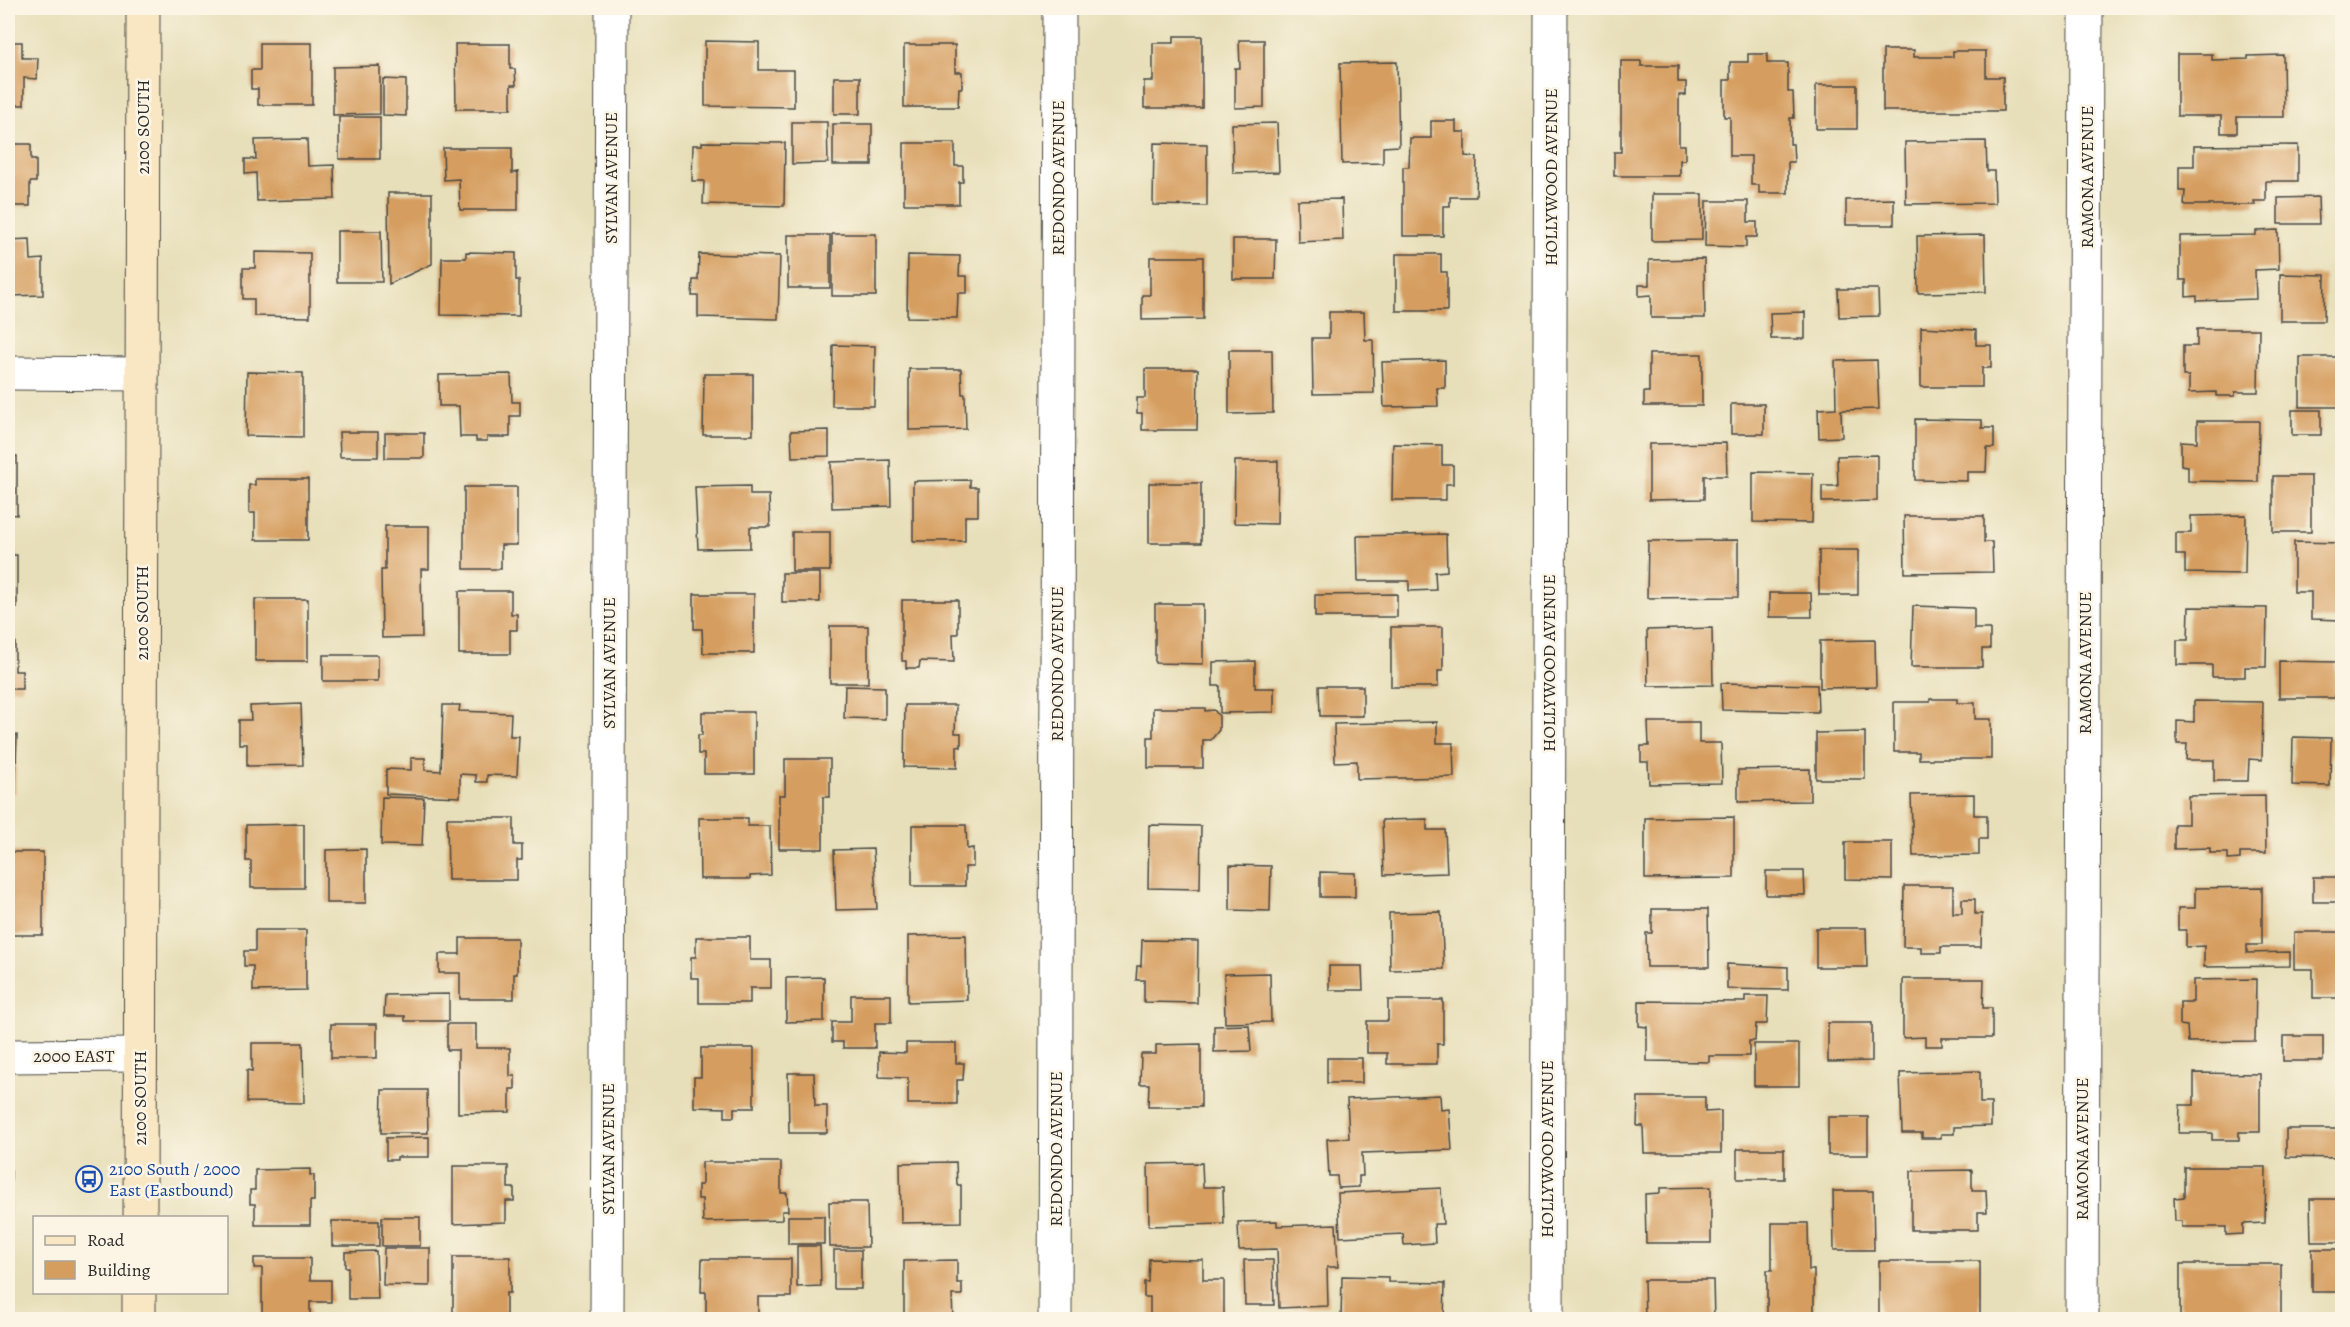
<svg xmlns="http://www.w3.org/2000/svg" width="2350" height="1327" viewBox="0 0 2350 1327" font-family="Alegreya,serif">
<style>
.building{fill:#d59d5e}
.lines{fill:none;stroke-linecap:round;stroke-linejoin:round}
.street-casing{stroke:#474640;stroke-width:35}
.secondary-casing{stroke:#474640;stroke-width:35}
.street{stroke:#fff;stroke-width:33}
.secondary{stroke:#f9e7c3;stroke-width:33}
.labels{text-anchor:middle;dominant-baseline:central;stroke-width:5;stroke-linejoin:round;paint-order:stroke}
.street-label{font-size:18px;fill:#2b2b2b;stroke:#fcf5e5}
.transit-label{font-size:18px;fill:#164399;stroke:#fcf5e5;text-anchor:start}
</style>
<rect width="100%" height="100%" fill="#fcf5e5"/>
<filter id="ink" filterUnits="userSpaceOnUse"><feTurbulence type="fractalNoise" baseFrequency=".0167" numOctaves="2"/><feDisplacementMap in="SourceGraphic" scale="12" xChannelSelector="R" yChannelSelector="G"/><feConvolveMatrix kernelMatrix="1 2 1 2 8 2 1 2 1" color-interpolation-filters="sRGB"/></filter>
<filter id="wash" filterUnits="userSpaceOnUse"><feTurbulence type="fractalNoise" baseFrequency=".008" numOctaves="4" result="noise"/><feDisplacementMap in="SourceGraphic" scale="24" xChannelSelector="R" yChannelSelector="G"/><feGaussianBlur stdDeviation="1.35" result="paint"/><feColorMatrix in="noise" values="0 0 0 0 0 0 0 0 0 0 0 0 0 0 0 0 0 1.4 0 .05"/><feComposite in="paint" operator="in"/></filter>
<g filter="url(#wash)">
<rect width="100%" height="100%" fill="#e7dfb9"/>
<g id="blocks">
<!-- building -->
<path class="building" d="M8,33H13V42H22V58H38L37,79L24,78V105H8Z
M1174,36H1202V108H1144V81H1153V43H1174Z
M1239,40H1264V107L1235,108V68H1240Z
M705,41L759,42V70H794V107L705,106Z
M260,43H312V105H258V89H251V70H260Z
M455,44H510V69H515L516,85H511V109H456Z
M904,45H955V72H962V88H959L958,107H904Z
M1883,50H1914V57H1953V51H1986V77H2003V111H1883Z
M1748,54H1767V63H1788V92H1793L1794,118H1790V144H1793L1794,162H1788V193H1759V185H1751V156H1730V117H1724V80H1730V62H1748Z
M2177,54H2212V60L2248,59V56L2283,55L2284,117H2237V133H2221V116H2177Z
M1621,61H1641V66H1678V82H1686V95H1679V145H1685V160H1680V176H1614V152H1621Z
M1397,62L1399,146L1383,147V163L1342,164L1340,63Z
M380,66V114L333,115V67Z
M834,77H860V114H834Z
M383,79L406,80V116L383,115Z
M1816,85H1857V129H1816Z
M339,117H380V159H339Z
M1431,121H1456V132H1465V156L1477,157L1476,197H1450V206H1443V236H1403V167H1409L1410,138H1431Z
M792,122H827L828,163L792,164Z
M1277,123L1279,172L1233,173L1232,124Z
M833,124H872V165H833Z
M307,139L308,166L334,165L335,199L257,201L256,173L245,174V159H256L255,140Z
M1986,141L1987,171H1994L1995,203L1906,204L1905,142Z
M702,142L785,143L784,206L703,204L704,181H692L693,145H702Z
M904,143H955V166H963V182H959V204H904Z
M1154,143L1207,144V206L1153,205Z
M8,144H31V160H36V182H30V206H8Z
M2298,145V181H2266V201H2254L2255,205H2184L2185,191H2179V166H2194V146Z
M443,148H512V173L518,172V210H460L459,179L444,180Z
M388,193H432V264L389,284Z
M1652,194H1702V240L1652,241Z
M2318,197L2319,224H2278V198Z
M1342,199L1343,240L1298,242L1297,200Z
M1894,199V225H1846V200Z
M1706,201H1748V222H1757V237H1746V247L1705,246Z
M2278,230L2279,269L2255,270L2256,299L2197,301V296L2186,297V280H2180V236L2256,235V231Z
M337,231H381L382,282H337Z
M832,234H876V296H832Z
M788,235H830V288H788Z
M1985,235L1986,292L1918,293L1917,236Z
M30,239L31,260L43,259V295L8,296V240Z
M1233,239H1276L1275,279H1233Z
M255,252L310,253V317L254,316V299H243V268H255Z
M466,252L516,253V280H519V316L441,315L442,258H466Z
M699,254L780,256L778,319L698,317V296H692L693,280H698Z
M1396,254H1441V272H1447V311H1396Z
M908,255L960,256L959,276H967V293H958L957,318L907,317Z
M1150,257H1203V319L1142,320V295H1150Z
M1704,259L1705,318H1651V295L1639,296V285H1649V260Z
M2280,274L2325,275L2324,321H2280Z
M1838,289H1878L1879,316L1839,317Z
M1329,312H1364L1365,340H1373L1374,393L1313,394L1312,338H1329Z
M1805,312V339H1771L1770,313Z
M1921,327L1976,330V345H1991V368H1982V387H1921Z
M2197,329H2259L2258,392H2235V396H2216V392L2189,393V376H2183V346H2197Z
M833,345L875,346L874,406H832Z
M1229,350H1272L1273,413L1229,414Z
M1649,354H1702V406H1644V392H1649Z
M2300,357H2342V407H2300Z
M1445,360V388H1437L1438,406L1384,407L1382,362Z
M1877,360L1879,409L1841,410L1842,437L1819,438L1818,409L1836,408L1835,361Z
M909,369H961L962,394H965L966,429L909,430Z
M1145,369H1198L1197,430H1142V413H1137V398H1145Z
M247,372L303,373V437L246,436Z
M511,374L512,402H520V416H510V437H487V441H476V437H460L459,406H439V375Z
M704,374H753V435H703Z
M1731,404H1764V434H1731Z
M2292,410H2321V435H2292Z
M1915,419L1982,420V428H1994V448H1987L1986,472H1967V481L1915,480Z
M2197,421H2259L2258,482L2188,481V466L2181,465V441L2197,442Z
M829,430V456L792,457L791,431Z
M339,432H378V457H340Z
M385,433H424V458H385Z
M1726,443L1727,476H1704V499L1649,500V444Z
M1393,444L1442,445V465H1453V484H1446V500H1392Z
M1877,455V501L1822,502V486H1838L1837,456Z
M8,456H17V515L8,514Z
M890,460L891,506L832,508L831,462Z
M1235,461H1278L1277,524L1234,523Z
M1753,472L1813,473L1812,523L1753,522Z
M2273,476H2311V532H2273Z
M255,479H308V540H255V513H249V485H255Z
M970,480V487H978V516H965V541H913V481Z
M1149,483H1201V543H1149Z
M750,486V495H769L770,527H750V548L698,549L695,487Z
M464,487H517V545H501V569H464Z
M2246,515L2245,574L2185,573V555H2176V533H2191V516Z
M1904,516H1984V542H1992L1993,572L1905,573Z
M385,526H429V569H421L422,637L382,638L381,570H385Z
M792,532H830V571H792Z
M1446,534L1447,571L1435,572L1436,590L1409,591V581H1358L1357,536Z
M1738,540V597L1647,598L1648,541Z
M2294,542L2342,543V620L2311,619V592H2294Z
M1819,550H1858V595H1819Z
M8,555H17V608H8Z
M782,573H820V602H782Z
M459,591H511V614H517V630H510V654H459Z
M1769,593H1811L1812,617H1769Z
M694,594H754V653H703L702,629H694Z
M1397,594V617H1315V595Z
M255,599H308V661H255Z
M902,600H958V634H953L954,662L920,661L919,668H906V661H902Z
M1155,604H1203V664L1155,663Z
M1913,606L1974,608V629H1990V649H1982V667H1911Z
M2189,607L2267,608L2266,667H2245V677H2212V665H2177V640H2188Z
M830,626H868V683H830Z
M1391,627H1443V671H1438V687H1391Z
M1712,628L1713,685L1648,686L1647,630Z
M1875,640L1876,687L1820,688V641Z
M8,641H15V671H22V689H8Z
M323,655H378V681H323Z
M1255,661V688H1274V712L1220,713V686H1213V662Z
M2279,661L2336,662L2335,698H2279Z
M1721,683L1817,685L1818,712L1722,710Z
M845,686L885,687V719L844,718Z
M1319,686H1363V716H1320Z
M1930,699H1957V703H1975V719H1991V759H1919V752H1894V702H1930Z
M2194,701L2263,702L2262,760L2249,759L2248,781H2214V760H2186L2187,744H2177V721L2194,722Z
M301,704L303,765L247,766V744H239V720H251L250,706Z
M443,705H460L459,711L511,713L510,736H519L517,776L487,775V782H476V775L460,774V797L386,794V769L411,770V758H425V770L441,771Z
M905,705H956L955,733H961V747L957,746V768L904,767Z
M1153,708H1205V711L1214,710L1219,716V730L1211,740H1203V768H1148V737H1153Z
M702,712H754V774H704V754H698V735H702Z
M1437,722V743H1453L1454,777L1357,779V761L1335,762L1334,724Z
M1648,722H1699V743H1721L1722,783L1649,784L1648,762H1641V746H1649Z
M1865,732V779H1816V733Z
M8,735H17L15,793H8Z
M2293,737L2331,738L2330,786L2292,785Z
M785,759H830V797H823V849H779V795H785Z
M1810,769V801L1738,802V770Z
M1974,794V815H1987V839H1979V855L1913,856L1911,795Z
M2265,795L2266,853H2240V859L2228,860V853H2210V848L2174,849V824H2188V796Z
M382,797L424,798L422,846L381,845Z
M1734,817V878L1645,879V818Z
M447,818H514V845H522V860H517V880H448Z
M699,818H748V826H770L771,875L750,876V879H700Z
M1427,819V830H1445L1447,873L1384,875L1382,820Z
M304,824V888H251V861H246V825Z
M912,825H966L967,849L973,848V867H965V886H912Z
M1149,825L1201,826L1200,889L1148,888Z
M1845,842H1892V880L1845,879Z
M366,849V903H326V850Z
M873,849L877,909L836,910L834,850Z
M8,852H43V935H8Z
M1230,865L1271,866L1270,911L1230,910Z
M1766,871H1804L1805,895H1766Z
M1320,872L1355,873V897H1320Z
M2313,877H2342V902H2313Z
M1904,886H1953V913H1962V899H1975V914H1982L1981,947H1941V953H1921V947H1903Z
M2262,887V945H2247V953L2290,952V966L2204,967V946L2186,947V930H2178V908H2195V888Z
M1652,909H1708L1709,967H1647L1646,933H1652Z
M1441,912L1444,969L1390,970L1389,913Z
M1816,928H1866L1867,967H1816Z
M255,930H306V990L253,991V966H244V951H255Z
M2294,932H2342V998H2313V969H2294Z
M966,935L967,1000L908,1002V936Z
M696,937H750V960H771V988H750V1003H699V978H691V957H696Z
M460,938H517V974H514V999H460V973H439V954H460Z
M1142,940L1198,941L1197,1003L1144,1002V980H1136L1137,966H1141Z
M1727,964L1788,967V990L1727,989Z
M1329,966H1362L1363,990H1329Z
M1270,973L1271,1022L1225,1023L1224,974Z
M824,977V1021L786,1022V978Z
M1903,979H1984L1983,1008H1992V1038H1942V1046H1925V1037L1903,1038Z
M2256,979L2255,1041L2188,1042L2187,1026L2180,1025V1002H2193V980Z
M449,994V1021H405V1016H384L385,995Z
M851,995H891V1023H875V1048H843V1042H832V1022H851Z
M1745,996H1768L1767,1024H1756L1755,1041H1749V1056H1709V1062L1647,1061V1027L1639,1026V1001L1745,1002Z
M1388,1000H1443V1044H1437V1064H1387V1053H1367V1021H1388Z
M1828,1023H1872V1061L1828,1062Z
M331,1024H377V1058H331Z
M447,1024H476V1048H510V1076H515V1089H510V1112L458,1113V1050H447Z
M1249,1025L1251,1051L1214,1052V1026Z
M2283,1036H2323V1061H2283Z
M252,1043H303L304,1103L247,1102V1070L252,1071Z
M906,1043H956V1063H964L963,1080H957V1104H908V1078L879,1077V1052L906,1053Z
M1201,1044V1107H1148L1149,1084H1140L1141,1054H1156V1045Z
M1754,1044H1799V1086H1754Z
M701,1048H754V1108H734V1117H725V1108L694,1107V1077H701Z
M1327,1058H1362V1083H1327Z
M1980,1071V1103H1991V1126L1954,1127V1134H1941V1138H1922V1133H1902L1900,1073Z
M788,1073H814L815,1106H827V1133H789Z
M2194,1073L2260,1074V1132H2239V1140H2212V1133H2179L2180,1105H2194Z
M382,1090H427L428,1133H381Z
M1440,1095L1441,1110L1449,1109L1452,1150L1362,1153L1363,1176H1359V1187L1338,1188L1337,1176H1329L1327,1139L1349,1138L1347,1099Z
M1638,1097H1705V1112L1721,1111V1153H1644L1643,1126H1637Z
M1828,1117H1868V1155H1828Z
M2286,1129H2342V1158L2286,1157Z
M429,1137V1157H397V1160H386V1138Z
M1737,1149H1784V1179H1737Z
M702,1162H781V1193H787L788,1211H782V1220L703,1222L702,1199H698V1185H702Z
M956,1162L957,1185H961V1222L901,1223L900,1163Z
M1202,1163L1203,1187H1223L1224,1224L1149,1226L1148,1164Z
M453,1166H508V1188H514V1201H506V1222L453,1224Z
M2184,1167H2266L2265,1223L2243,1224V1234L2226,1235V1227H2182V1221H2175L2174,1198L2184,1197Z
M310,1169V1175H314V1201H310V1225H255V1204H250V1190H255V1170Z
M1972,1170V1190H1986L1987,1212H1978V1230H1911V1171Z
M8,1171H11L10,1219H8Z
M1711,1187V1243H1646L1645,1194L1660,1193V1188Z
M1441,1188L1443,1224H1434L1435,1243L1404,1245L1403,1234L1340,1237L1338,1193Z
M1833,1191H1873L1874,1250H1834Z
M2310,1199H2342V1242H2311Z
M829,1202H867L868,1247H830Z
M788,1216H824V1244H788Z
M382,1217H420V1246H382Z
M332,1221H379V1246H332Z
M1277,1221V1226L1336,1224L1338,1267H1327L1328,1306L1279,1308L1277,1249L1239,1250L1238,1222Z
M1772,1223H1808L1809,1270H1814V1319H1767V1270H1772Z
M797,1246H820L821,1286L797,1287Z
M384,1248H430V1286L383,1285Z
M2312,1249H2342V1292H2312Z
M834,1250H861V1289H834Z
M376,1251L378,1299H348V1267H345V1252Z
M453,1257H510V1293H506V1320H453Z
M254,1258H310V1280H331V1302H310V1320H262V1268H254Z
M702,1259H791V1297H758V1320L706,1319V1292H701Z
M1149,1259L1203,1260V1280H1224V1319L1150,1320V1297H1144V1282H1148Z
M957,1260V1283H962V1295H952L953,1320H904V1261Z
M1244,1260H1273L1274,1305H1245Z
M1879,1261H1980V1319H1879Z
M2180,1264H2281V1320H2180Z
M1342,1276L1388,1277V1282L1445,1283L1444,1320H1341Z
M1644,1280H1713L1714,1320H1645Z"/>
</g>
</g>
<g filter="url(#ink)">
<use href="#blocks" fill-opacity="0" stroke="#474640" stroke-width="1.5"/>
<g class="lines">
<defs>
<path id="street" d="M8,373L142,374
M8,1056L140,1055
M607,1320L612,8
M1055,1320L1059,8
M1547,1320L1551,8
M2082,1320L2086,8"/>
<path id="secondary" d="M140,1218L143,8
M139,1320V1292"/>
</defs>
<!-- street casing -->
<use href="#street" class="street-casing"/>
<!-- secondary casing -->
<use href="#secondary" class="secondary-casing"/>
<!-- street -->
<use href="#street" class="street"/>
<!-- secondary -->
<use href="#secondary" class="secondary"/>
</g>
</g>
<!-- icons -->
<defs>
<symbol id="bus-ring" viewBox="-11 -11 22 22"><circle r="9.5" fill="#fcf5e5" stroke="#1a4fb4" stroke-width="1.5"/><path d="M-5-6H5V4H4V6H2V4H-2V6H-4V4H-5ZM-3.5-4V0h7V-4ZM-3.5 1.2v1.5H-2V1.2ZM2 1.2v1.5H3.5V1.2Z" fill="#1a4fb4"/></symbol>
</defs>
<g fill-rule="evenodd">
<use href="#bus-ring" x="74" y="1164" width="30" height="30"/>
</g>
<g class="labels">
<!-- street labels -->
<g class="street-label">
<text transform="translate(143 127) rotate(-90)">2100 SOUTH</text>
<text transform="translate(1551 177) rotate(-90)">HOLLYWOOD AVENUE</text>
<text transform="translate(2087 177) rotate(-90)">RAMONA AVENUE</text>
<text transform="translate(611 178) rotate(-90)">SYLVAN AVENUE</text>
<text transform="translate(1058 178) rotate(-90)">REDONDO AVENUE</text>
<text transform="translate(142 613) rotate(-90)">2100 SOUTH</text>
<text transform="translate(609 663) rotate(-90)">SYLVAN AVENUE</text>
<text transform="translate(1549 663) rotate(-90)">HOLLYWOOD AVENUE</text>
<text transform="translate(2085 663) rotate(-90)">RAMONA AVENUE</text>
<text transform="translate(1057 664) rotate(-90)">REDONDO AVENUE</text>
<text x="74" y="1056">2000 EAST</text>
<text transform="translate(140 1098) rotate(-90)">2100 SOUTH</text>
<text transform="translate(608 1149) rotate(-90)">SYLVAN AVENUE</text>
<text transform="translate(1056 1149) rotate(-90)">REDONDO AVENUE</text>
<text transform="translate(1547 1149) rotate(-90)">HOLLYWOOD AVENUE</text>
<text transform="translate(2082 1149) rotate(-90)">RAMONA AVENUE</text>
</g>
<!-- transit labels -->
<g class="transit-label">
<text x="109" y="1169">2100 South / 2000<tspan x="109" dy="21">East (Eastbound)</tspan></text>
</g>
</g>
<!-- margin -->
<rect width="2350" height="1327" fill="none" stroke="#fcf5e5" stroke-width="30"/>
<!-- legend -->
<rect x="33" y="1216" width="195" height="78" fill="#fcf5e5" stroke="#a8a49b" stroke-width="1.5"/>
<rect x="45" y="1236" width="30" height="9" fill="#f9e7c3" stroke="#a8a49b" stroke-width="1.5"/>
<text x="87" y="1246" font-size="18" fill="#2b2b2b">Road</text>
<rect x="45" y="1261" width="30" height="18" fill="#d59d5e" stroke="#a8a49b" stroke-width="1.5"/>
<text x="87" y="1276" font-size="18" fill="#2b2b2b">Building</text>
</svg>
